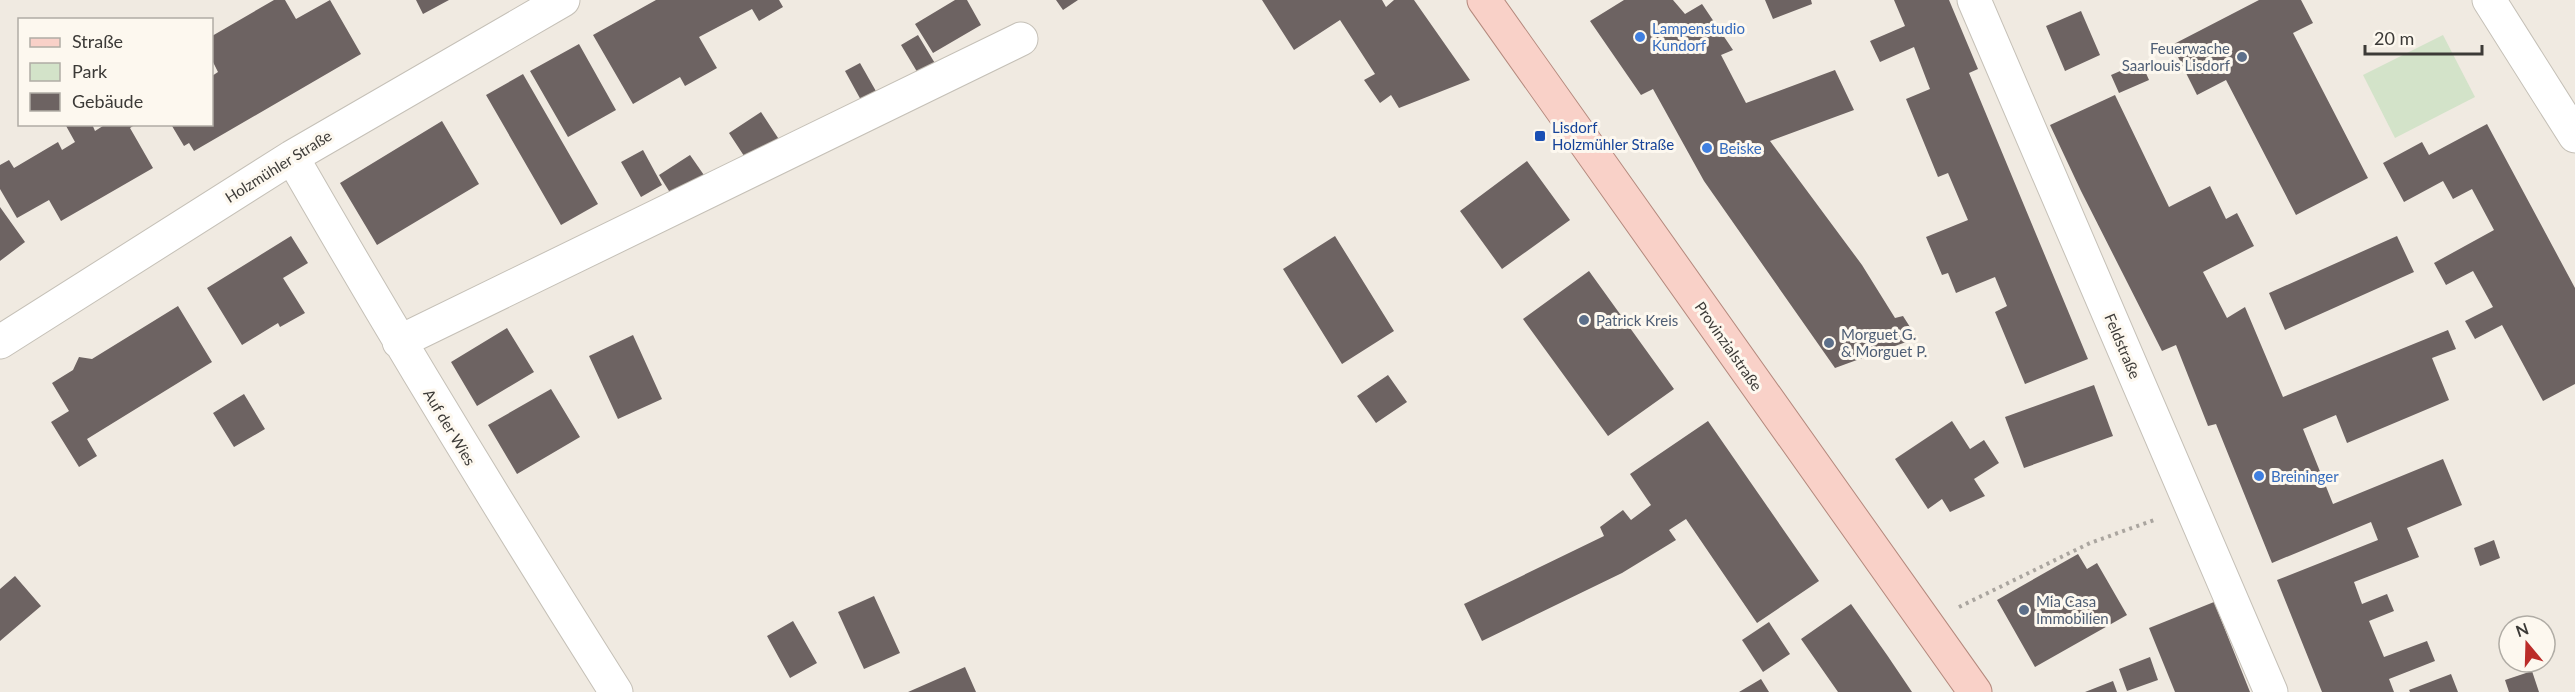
<svg xmlns="http://www.w3.org/2000/svg" width="2575" height="692" viewBox="0 0 2575 692" font-family="Lato,sans-serif">
<style>
.green{fill:#d3e3c9}
.building{fill:#6d6362}
.lines{fill:none;stroke-linecap:round;stroke-linejoin:round}
.minor-casing{stroke:#c5c0b7;stroke-width:35}
.major-casing{stroke:#b4897d;stroke-width:35}
.path{stroke:#aaa59f;stroke-width:4;stroke-dasharray:3 4.5;stroke-linecap:butt}
.minor{stroke:#fff;stroke-width:33}
.major{stroke:#f9d1c8;stroke-width:33}
.shop-dot{fill:#3f7fe0;stroke:#fdf8ef;stroke-width:2}
.service-dot{fill:#5c6f8a;stroke:#fdf8ef;stroke-width:2}
.transit-dot{fill:#1a4fb4;stroke:#fdf8ef;stroke-width:2}
.labels{text-anchor:middle;dominant-baseline:central;stroke-width:6;stroke-linejoin:round;paint-order:stroke}
.shop-label{font-size:15px;fill:#366cbe;stroke:#fdf8ef;text-anchor:start}
.service-label{font-size:15px;fill:#4e5e75;stroke:#fdf8ef;text-anchor:start}
.transit-label{font-size:15px;fill:#164399;stroke:#fdf8ef;text-anchor:start}
.street-label{font-size:15px;fill:#3c3a37;stroke:#fdf8ef}
</style>
<rect width="100%" height="100%" fill="#f0eae1"/>
<!-- green -->
<path class="green" d="M2443,35L2475,97L2395,138L2363,75Z"/>
<!-- building -->
<path class="building" d="M274,0H285L296,19L330,0L361,54L194,151L189,143L184,146L172,126L212,124V76L218,72L212,60V36Z
M416,0H449L423,14Z
M656,0H779L783,7L759,21L752,9L699,37L717,68L685,86L680,77L633,104L593,35Z
M955,0H967L981,25L933,53L915,24Z
M1056,0H1078L1063,10Z
M1262,0H1382L1386,7L1394,0H1414L1470,80L1399,108L1391,95L1380,103L1364,80L1375,74L1340,20L1294,50Z
M1624,0H1673L1685,14L1702,4L1733,50L1721,55L1746,103L1835,70L1854,110L1770,141L1862,265L1895,318L1903,316L1917,338L1835,368L1704,181L1653,89L1641,95L1590,21Z
M1765,0H1811L1812,4L1773,19Z
M1894,0H1949L1978,69L1969,73L2088,359L2025,384L1995,312L2007,306L1995,277L1956,293L1948,273L1942,275L1926,237L1968,220L1948,173L1938,177L1906,99L1930,89L1914,47L1880,62L1870,41L1905,26Z
M2259,0H2301L2313,23L2293,33L2368,178L2296,215L2226,80L2197,95L2172,45Z
M2081,11L2100,55L2065,71L2046,26Z
M918,35L936,65L919,75L901,45Z
M579,44L616,110L568,137L530,71Z
M2141,62L2149,80L2119,93L2111,75Z
M860,63L877,93L862,102L845,71Z
M523,74L598,204L561,225L486,95Z
M2115,95L2169,207L2210,186L2226,219L2237,213L2254,246L2203,272L2227,318L2245,307L2283,397L2448,330L2456,349L2432,358L2449,400L2347,443L2336,415L2303,429L2333,504L2443,459L2462,505L2407,528L2419,557L2354,582L2362,604L2387,594L2394,611L2369,621L2384,657L2427,641L2435,661L2389,679L2394,692H2322L2277,580L2378,540L2371,522L2272,563L2216,424L2208,426L2176,345L2162,351L2081,191L2050,125Z
M761,112L780,141L748,162L729,133Z
M442,121L479,184L377,245L340,183Z
M65,124H92L95,131L106,124H136L130,128L153,168L61,221L49,200L17,218L0,189V165L9,160L14,168L58,142L62,150L75,142Z
M2487,124L2575,288V384L2543,401L2502,325L2475,339L2465,321L2493,307L2473,271L2446,285L2434,263L2494,230L2472,189L2453,199L2443,181L2404,202L2383,163L2422,142L2429,155Z
M643,150L662,185L641,197L621,162Z
M690,155L706,178L674,199L659,175Z
M1527,161L1570,220L1502,269L1460,211Z
M0,207L25,242L0,261Z
M291,236L308,263L283,278L305,313L280,327L278,323L242,345L207,288Z
M1335,236L1394,331L1342,364L1283,269Z
M2397,236L2414,272L2285,330L2269,293Z
M1589,271L1674,389L1608,436L1523,319Z
M178,306L212,362L87,439L97,456L79,467L51,422L69,411L52,383L73,370L79,357L92,359Z
M507,328L534,372L477,406L451,362Z
M633,335L662,399L618,419L589,356Z
M1388,375L1407,402L1376,423L1357,396Z
M2094,385L2113,436L2024,468L2005,417Z
M551,389L580,437L517,474L488,425Z
M244,394L265,429L234,447L213,413Z
M1708,421L1819,581L1757,623L1686,519L1669,530L1676,540L1622,573L1482,641L1464,604L1604,536L1600,527L1623,510L1631,520L1651,505L1630,474Z
M1952,421L1970,449L1984,440L1999,463L1974,479L1985,496L1950,512L1942,499L1928,509L1895,459Z
M2494,540L2500,558L2480,566L2474,548Z
M2078,554L2087,569L2097,563L2127,615L2035,667L1997,600Z
M15,576L41,606L0,641V589Z
M874,596L900,653L864,669L838,612Z
M2214,602L2250,692H2175L2149,628Z
M1851,604L1887,655L1912,692H1838L1801,639Z
M793,621L817,663L790,678L767,636Z
M1769,622L1790,654L1763,672L1742,640Z
M2150,657L2158,680L2127,691L2119,669Z
M965,667L976,692H908Z
M2532,671L2539,692H2509L2505,680Z
M2451,674L2458,692H2410L2409,690Z
M1761,679L1769,692H1739Z
M2113,681L2117,692H2085Z"/>
<g class="lines">
<defs>
<path id="minor" d="M1974,0L2271,692
M2489,0L2575,136
M292,157C396,338 504,515 616,692
M0,342L292,157L563,0
M399,342L1021,39"/>
<path id="major" d="M1484,0L1975,692"/>
</defs>
<!-- minor casing -->
<use href="#minor" class="minor-casing"/>
<!-- major casing -->
<use href="#major" class="major-casing"/>
<!-- path -->
<path class="path" d="M1959,607L2090,543L2157,519"/>
<!-- minor -->
<use href="#minor" class="minor"/>
<!-- major -->
<use href="#major" class="major"/>
</g>
<!-- markers -->
<g class="shop-dot">
<circle cx="1640" cy="37" r="6"/>
<circle cx="1707" cy="148" r="6"/>
<circle cx="2259" cy="476" r="6"/>
</g>
<g class="service-dot">
<circle cx="2242" cy="57" r="6"/>
<circle cx="1584" cy="320" r="6"/>
<circle cx="1829" cy="343" r="6"/>
<circle cx="2024" cy="610" r="6"/>
</g>
<rect class="transit-dot" x="1534" y="130" width="12" height="12" rx="3"/>
<g class="labels">
<!-- shop labels -->
<g class="shop-label">
<text x="1652" y="28">Lampenstudio<tspan x="1652" dy="17">Kundorf</tspan></text>
<text x="1719" y="148">Beiske</text>
<text x="2271" y="476">Breininger</text>
</g>
<!-- service labels -->
<g class="service-label">
<text x="2230" y="48" text-anchor="end">Feuerwache<tspan x="2230" dy="17">Saarlouis Lisdorf</tspan></text>
<text x="1596" y="320">Patrick Kreis</text>
<text x="1841" y="334">Morguet G.<tspan x="1841" dy="17">&amp; Morguet P.</tspan></text>
<text x="2036" y="601">Mia Casa<tspan x="2036" dy="17">Immobilien</tspan></text>
</g>
<!-- transit labels -->
<g class="transit-label">
<text x="1552" y="127">Lisdorf<tspan x="1552" dy="17">Holzmühler Straße</tspan></text>
</g>
<!-- street labels -->
<g class="street-label">
<text transform="translate(278 166) rotate(-32)">Holzmühler Straße</text>
<text transform="translate(1729 346) rotate(55)">Provinzialstraße</text>
<text transform="translate(2123 346) rotate(67)">Feldstraße</text>
<text transform="translate(450 427) rotate(59)">Auf der Wies</text>
</g>
</g>
<!-- legend -->
<rect x="18" y="18" width="195" height="108" fill="#fdf8ef" stroke="#b0aca5" stroke-width="1.5"/>
<rect x="30" y="38" width="30" height="9" fill="#f9d1c8" stroke="#b0aca5" stroke-width="1.5"/>
<text x="72" y="48" font-size="18" fill="#3c3a37">Straße</text>
<rect x="30" y="63" width="30" height="18" fill="#d3e3c9" stroke="#b0aca5" stroke-width="1.5"/>
<text x="72" y="78" font-size="18" fill="#3c3a37">Park</text>
<rect x="30" y="93" width="30" height="18" fill="#6d6362" stroke="#b0aca5" stroke-width="1.5"/>
<text x="72" y="108" font-size="18" fill="#3c3a37">Gebäude</text>
<!-- north arrow -->
<g transform="translate(2527 644) rotate(341)"><circle r="28" fill="#fdf8ef" stroke="#b0aca5" stroke-width="1.5"/>
<path d="M0-4.5L10 22L0 15L-10 22Z" fill="#bb2c29"/>
<text y="-9" font-size="16" font-weight="bold" text-anchor="middle" fill="#3c3a37">N</text>
</g>
<!-- scale -->
<path d="M2365 45v9h117v-9" fill="none" stroke="#3c3a37" stroke-width="3"/>
<text x="2374" y="45" font-size="18" fill="#3c3a37" stroke="#fdf8ef" stroke-width="4.5" paint-order="stroke">20 m</text>
</svg>
